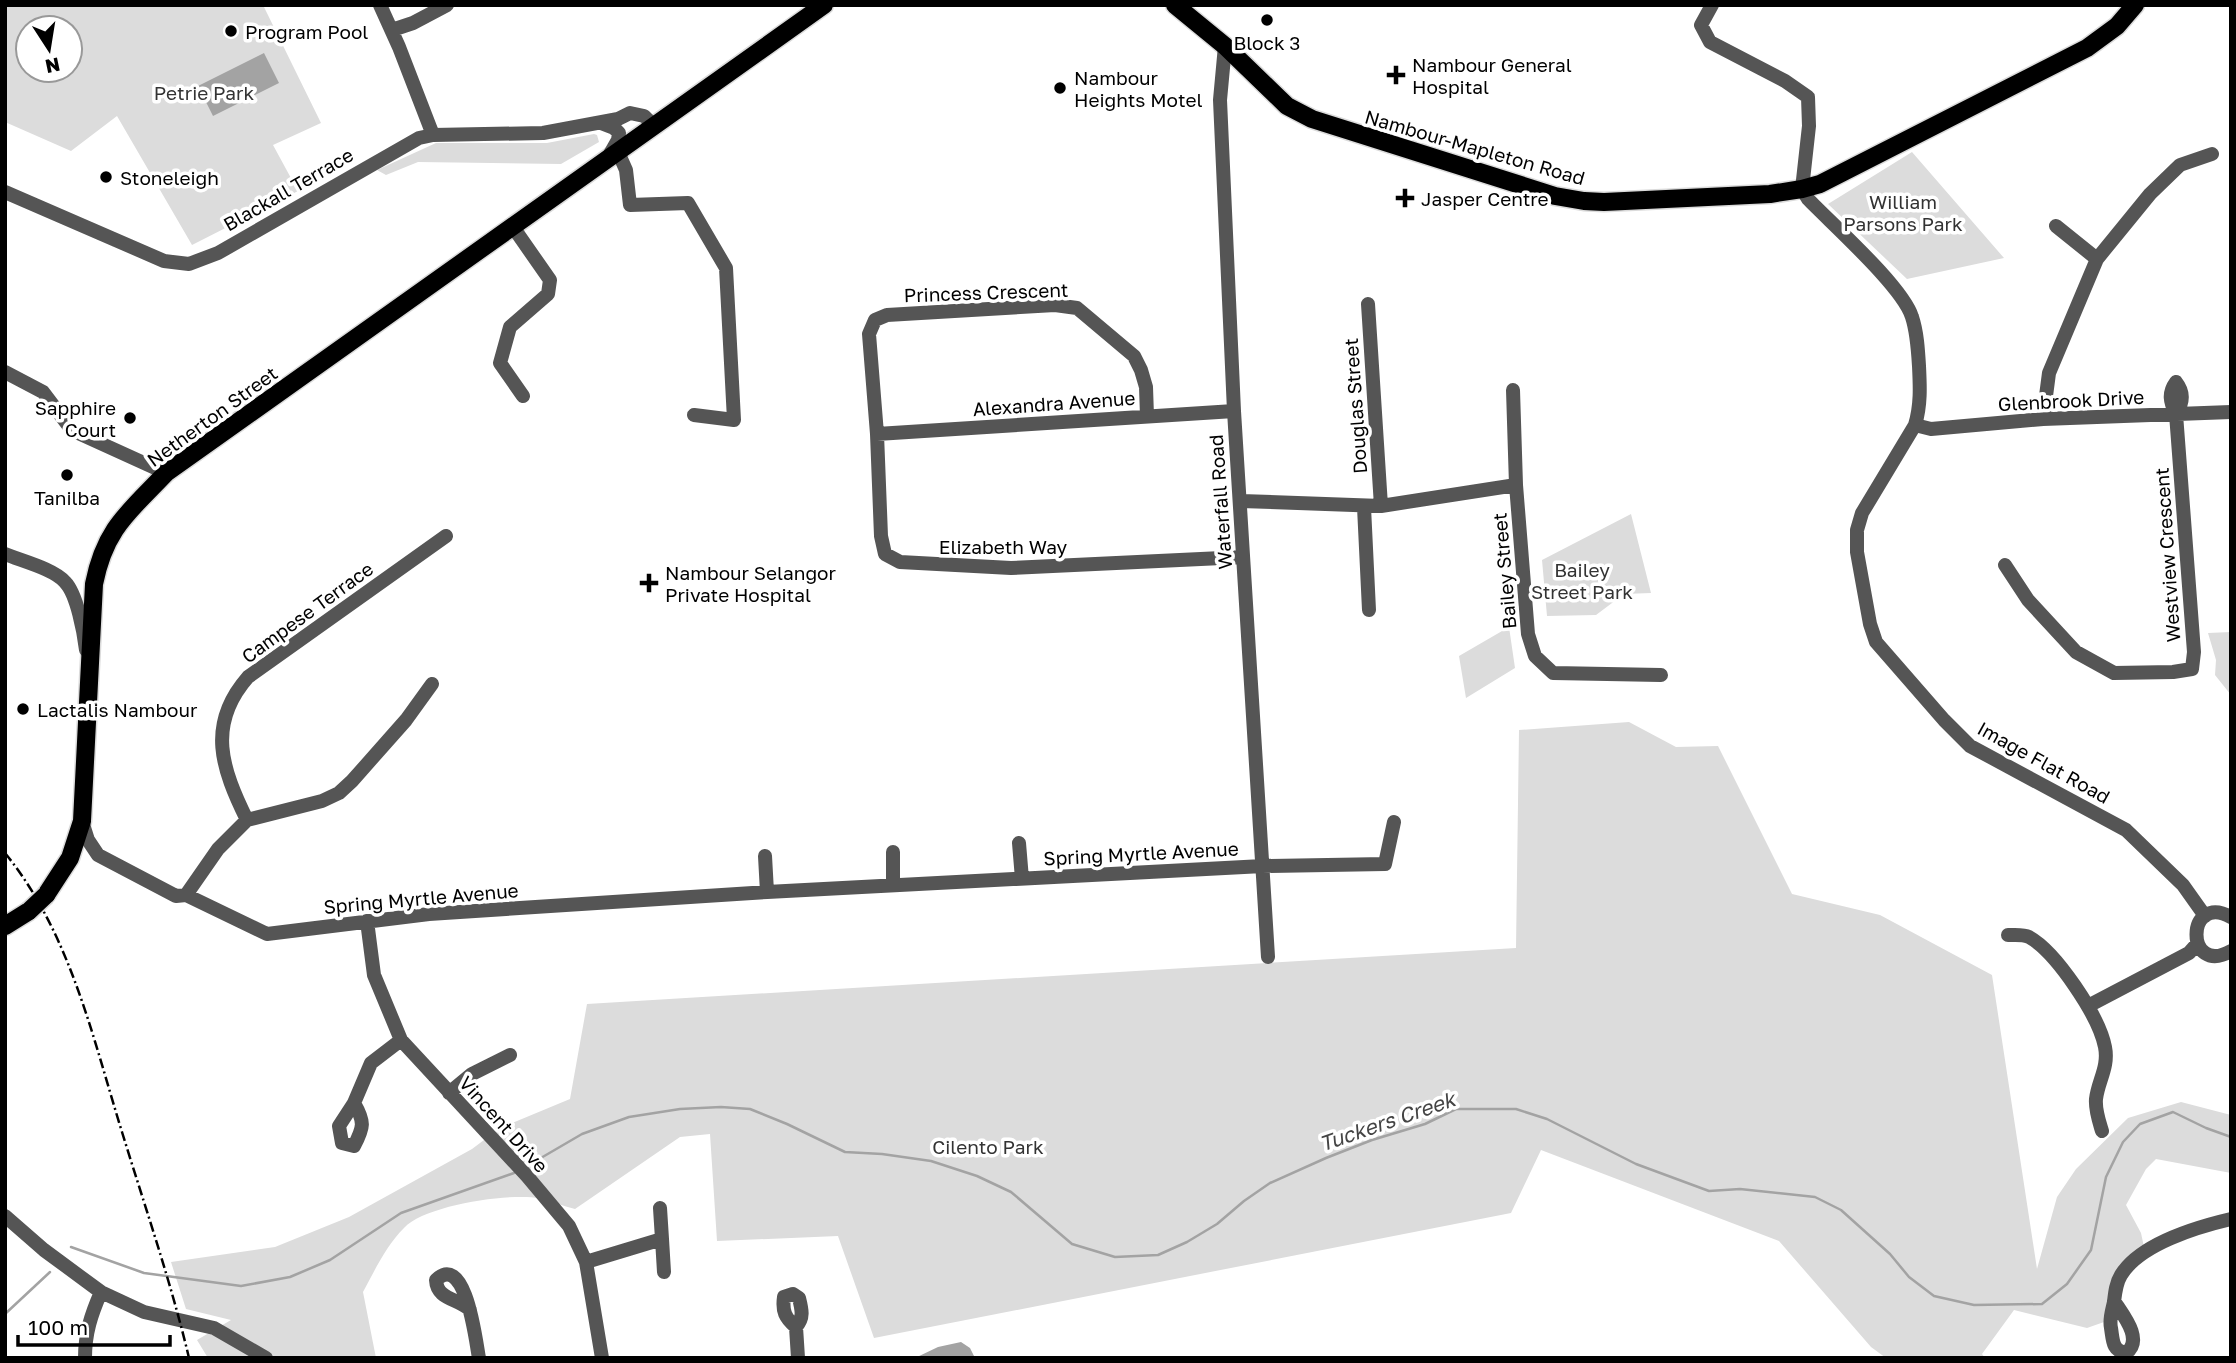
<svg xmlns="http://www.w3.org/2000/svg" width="2236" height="1363" viewBox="0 0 2236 1363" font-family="'Golos Text',sans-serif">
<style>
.green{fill:#dcdcdc;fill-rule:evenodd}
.water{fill:#a3a3a3}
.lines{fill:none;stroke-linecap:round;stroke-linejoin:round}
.stream{stroke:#a3a3a3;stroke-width:2.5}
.major-casing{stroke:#dbdbdb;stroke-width:21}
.minor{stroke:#555;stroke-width:14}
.major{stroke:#000;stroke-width:18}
.rail{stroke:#000;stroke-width:2.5;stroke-dasharray:10 3.5 2 3.5;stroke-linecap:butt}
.major-bridge-casing{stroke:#dbdbdb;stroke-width:21;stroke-linecap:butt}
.major-bridge{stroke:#000;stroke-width:18}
.poi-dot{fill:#000;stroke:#fff;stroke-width:2.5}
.labels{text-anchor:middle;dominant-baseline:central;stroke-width:7;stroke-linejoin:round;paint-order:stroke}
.poi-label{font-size:19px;fill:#000;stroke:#fff;text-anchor:start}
.park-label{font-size:19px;fill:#333;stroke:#fff}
.street-label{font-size:19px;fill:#000;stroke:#fff}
.water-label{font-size:21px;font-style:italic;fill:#444;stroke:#fff}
</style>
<rect width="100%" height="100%" fill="#fff"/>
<!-- green -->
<path class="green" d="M5,5H263L321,123L273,145L298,191L192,245L117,116L71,151L5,122ZM28,28H70V70H28Z
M594,134L597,135L599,142L561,164L418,162L386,175L377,170L436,143H547Z
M1912,152L2004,258L1907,279L1828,204Z
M1631,514L1651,593L1624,594L1596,615L1547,616L1542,560Z
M1509,627L1515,668L1466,698L1459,656Z
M2231,632V695L2215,675L2216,660L2208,633Z
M1629,722L1676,747L1718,746L1792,894L1880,915L1992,975L2037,1269L2057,1197L2076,1169L2128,1118L2181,1102L2231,1115V1173L2156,1159L2146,1169L2126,1205L2141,1233L2144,1247L2115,1273L2104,1322L2087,1328L2014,1310L1982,1354L1985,1358H1886L1871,1347L1779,1241L1541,1150L1511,1213L874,1338L838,1236L717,1241L710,1134L680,1137L575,1209C563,1206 551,1201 539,1198C509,1193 425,1205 404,1228C386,1246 375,1270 363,1292L376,1358H208L197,1340L231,1320L186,1309L171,1262L275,1247L349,1217L472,1149L500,1128L570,1099L587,1004L1516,948L1519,730Z"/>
<!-- water -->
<path class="water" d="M264,53L279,83L213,116L198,86Z
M961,1342L970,1348L975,1358H915L938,1347Z"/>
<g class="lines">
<!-- stream -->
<path class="stream" d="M534,1162L582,1134L629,1117L680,1109L721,1107L750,1109L787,1124L845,1152L882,1154L931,1161L977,1176L1011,1192L1072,1244L1115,1257L1158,1255L1187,1242L1217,1224L1244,1201L1270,1183L1326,1158L1372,1140L1425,1124L1456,1109H1516L1547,1119L1636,1164L1709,1191L1740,1189L1815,1197L1841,1210L1890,1254L1909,1277L1934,1296L1974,1305L2042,1304L2067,1284L2091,1250L2106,1177L2123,1142L2140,1124L2173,1112L2206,1128L2231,1137
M71,1247L144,1273L241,1286L290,1277L330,1260L401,1213L514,1173
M5,1314L50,1272"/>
<defs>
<path id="major" d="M1175,5L1225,46L1287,106L1312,119L1555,196L1584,201L1604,202L1770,194L1802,189L1820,184L2087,48L2117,26L2135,5
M46,895L70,858L82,821L94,584C105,528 129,512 166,473L824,5
M5,926L29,911"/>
</defs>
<!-- major casing -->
<use href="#major" class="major-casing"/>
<!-- minor -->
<path class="minor" d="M380,5L399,47L433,135
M1712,5L1701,25L1710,42L1785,81L1808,97L1809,126L1802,189L1808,199C1832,224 1903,287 1912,317C1917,332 1918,349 1919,366C1920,386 1921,405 1915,425L1862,513L1857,530V552L1870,624L1876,642L1944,720L1970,746L2126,830L2183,885L2205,916
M392,30L413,23L447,5
M1225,46L1220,100L1234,411L1268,957
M601,123L614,128L619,133L618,140L610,154
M618,152L626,170L630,205L688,203L726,268L734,420L694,415
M5,192L164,261L189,264L218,253L419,138L433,135L543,133L618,119L630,113L644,116L654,126
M2056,226L2097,259
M513,227L550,280L548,294L510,327L500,363L523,396
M1368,304L1381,506
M5,372L43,392L68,425L78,433L166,473
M1513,390L1516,485L1528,634L1535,656L1553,673L1661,675
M1147,416L1146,387L1141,370L1134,356L1077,308L1055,305L887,315L875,320L869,334L877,434L881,536L885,554L900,562L1011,568L1243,557
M2043,419L2049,373L2097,259L2150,194L2180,165L2212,154
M1915,425L1931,429L2043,419L2231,412
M877,434L1234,411
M1241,501L1381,506L1516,485
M1364,507L1369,610
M5,554C22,561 54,569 65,582C77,594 84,633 86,650
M2005,565L2028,600L2076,652L2114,673L2173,672L2192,669L2194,652L2176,414C2170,402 2168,393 2176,382C2184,392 2183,403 2176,414
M247,820C222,769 206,725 248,677L446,536
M82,821L88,840L98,855L176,896L186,895L267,934L429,914L767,892L1263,866L1385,864L1394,822
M1019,843L1022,879
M893,852V885
M765,856L767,892
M186,895L218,849L247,820L322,801L339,793L352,781L406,720L432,684
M2231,917C2185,892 2185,977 2231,951
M367,921L374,975L401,1040L527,1176L569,1226L586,1262L602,1358
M2008,935C2015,935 2023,934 2029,937C2056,952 2099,1016 2105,1047C2109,1067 2098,1081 2096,1099C2095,1110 2099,1121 2102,1131
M2088,1006L2189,953L2197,944
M449,1093L472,1074L510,1055
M354,1103L339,1126L342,1143L354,1146C364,1127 365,1122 354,1103L371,1063L401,1040
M660,1208L662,1239
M5,1216L44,1250L101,1292L144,1312L214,1328L266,1358
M586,1262L662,1239L664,1272
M2114,1301C2123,1315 2144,1340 2126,1353C2112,1351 2113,1340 2111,1328C2109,1319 2112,1311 2114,1302C2115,1293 2116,1283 2121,1275C2140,1244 2197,1227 2231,1219
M470,1310C458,1298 437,1300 436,1280C466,1251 476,1343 479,1358
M796,1327C785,1318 782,1311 784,1297L793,1294L799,1298C802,1310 804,1318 796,1327L798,1358
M85,1358C85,1333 91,1315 101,1292"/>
<!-- major -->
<use href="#major" class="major"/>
<!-- rail -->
<path class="rail" d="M5,853C70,933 92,1035 122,1132C145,1207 171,1282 189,1358"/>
<defs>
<path id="major-bridge" d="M29,911L46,895"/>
</defs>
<!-- major-bridge casing -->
<use href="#major-bridge" class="major-bridge-casing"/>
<!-- major-bridge -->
<use href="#major-bridge" class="major-bridge"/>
</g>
<!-- markers -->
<g class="poi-dot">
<circle cx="1267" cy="20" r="7"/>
<circle cx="231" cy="31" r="7"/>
<path d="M1392.5 64.5h7v7h7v7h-7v7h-7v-7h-7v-7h7z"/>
<circle cx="1060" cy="88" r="7"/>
<circle cx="106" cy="177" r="7"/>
<path d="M1401.5 187.5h7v7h7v7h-7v7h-7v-7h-7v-7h7z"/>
<circle cx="130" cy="418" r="7"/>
<circle cx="67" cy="475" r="7"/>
<path d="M645.5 572.5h7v7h7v7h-7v7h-7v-7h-7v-7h7z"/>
<circle cx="23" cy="709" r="7"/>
</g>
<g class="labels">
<!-- poi labels -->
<g class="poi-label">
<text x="245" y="31">Program Pool</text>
<text x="1267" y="42" text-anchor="middle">Block 3</text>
<text x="1412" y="64">Nambour General<tspan x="1412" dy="22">Hospital</tspan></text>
<text x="1074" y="77">Nambour<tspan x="1074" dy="22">Heights Motel</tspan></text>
<text x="120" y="177">Stoneleigh</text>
<text x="1421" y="198">Jasper Centre</text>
<text x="116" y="407" text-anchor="end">Sapphire<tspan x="116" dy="22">Court</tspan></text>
<text x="67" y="497" text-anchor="middle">Tanilba</text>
<text x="665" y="572">Nambour Selangor<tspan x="665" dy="22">Private Hospital</tspan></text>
<text x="37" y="709">Lactalis Nambour</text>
</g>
<!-- park labels -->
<g class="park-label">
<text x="204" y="92">Petrie Park</text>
<text x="1903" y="201">William<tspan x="1903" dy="22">Parsons Park</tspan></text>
<text x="1582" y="569">Bailey<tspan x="1582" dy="22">Street Park</tspan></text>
<text x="988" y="1146">Cilento Park</text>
</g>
<!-- street labels -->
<g class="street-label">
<text transform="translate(1475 147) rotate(16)">Nambour-Mapleton Road</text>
<text transform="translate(288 189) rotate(-30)">Blackall Terrace</text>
<text transform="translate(986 292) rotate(-2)">Princess Crescent</text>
<text transform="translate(2071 400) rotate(-3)">Glenbrook Drive</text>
<text transform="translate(1054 403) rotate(-4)">Alexandra Avenue</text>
<text transform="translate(1355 406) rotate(-94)">Douglas Street</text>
<text transform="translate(212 416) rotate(-36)">Netherton Street</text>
<text transform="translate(1220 502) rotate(-94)">Waterfall Road</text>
<text x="1003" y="546">Elizabeth Way</text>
<text transform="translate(2167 555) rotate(-94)">Westview Crescent</text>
<text transform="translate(1504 571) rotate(-95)">Bailey Street</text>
<text transform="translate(307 612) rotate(-36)">Campese Terrace</text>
<text transform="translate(2044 762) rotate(29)">Image Flat Road</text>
<text transform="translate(1141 853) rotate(-3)">Spring Myrtle Avenue</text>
<text transform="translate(421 898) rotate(-5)">Spring Myrtle Avenue</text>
<text transform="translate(504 1124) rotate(48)">Vincent Drive</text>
</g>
<!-- water labels -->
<g class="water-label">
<text transform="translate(1387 1121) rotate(-19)">Tuckers Creek</text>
</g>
</g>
<!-- border -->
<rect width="2236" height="1363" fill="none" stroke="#000000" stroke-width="14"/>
<!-- north arrow -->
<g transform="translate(49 49) rotate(168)"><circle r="33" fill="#ffffff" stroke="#999999" stroke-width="2"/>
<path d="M0-5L12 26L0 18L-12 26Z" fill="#000000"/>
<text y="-10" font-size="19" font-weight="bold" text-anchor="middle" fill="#000000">N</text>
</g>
<!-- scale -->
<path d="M18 1335v10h152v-10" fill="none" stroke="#000000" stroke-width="3.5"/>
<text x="28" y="1335" font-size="21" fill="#000000" stroke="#ffffff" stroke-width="5" paint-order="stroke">100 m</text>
</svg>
